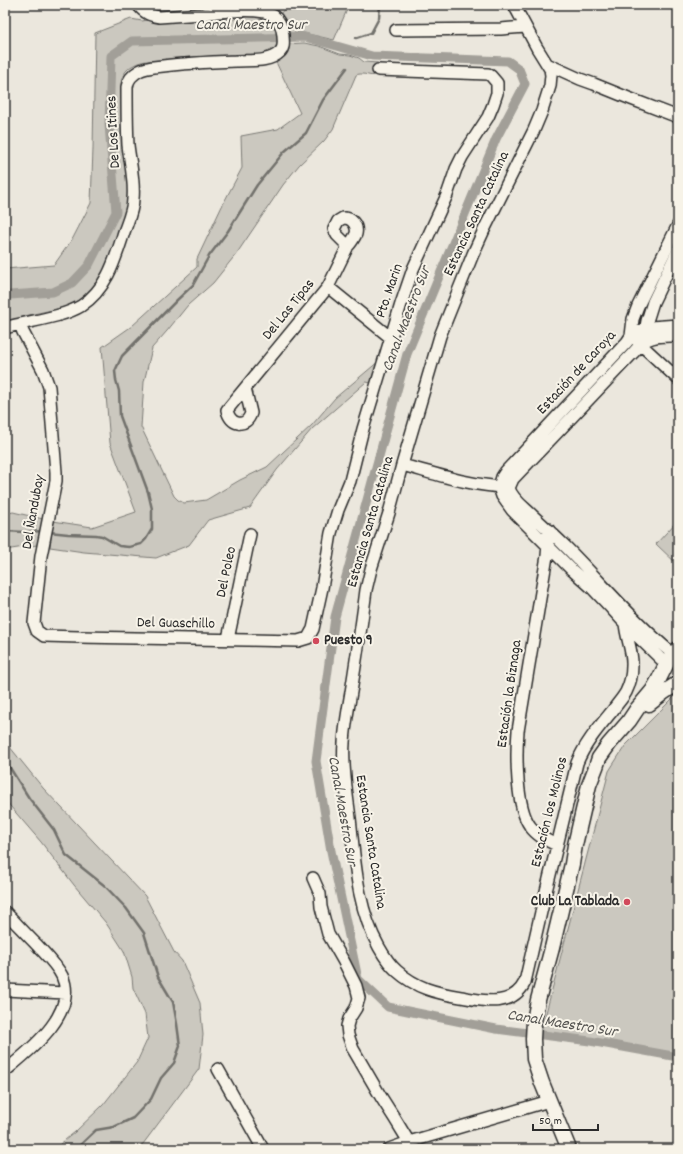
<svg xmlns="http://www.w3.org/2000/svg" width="683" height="1154" viewBox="0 0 683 1154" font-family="Dekko,sans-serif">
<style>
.green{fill:#cbc8bf;stroke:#7b7a75}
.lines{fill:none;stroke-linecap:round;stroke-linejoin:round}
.stream{stroke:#72716c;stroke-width:2.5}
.canal{stroke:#a29f98;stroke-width:9}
.minor-casing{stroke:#2b2b2b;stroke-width:14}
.major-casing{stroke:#2b2b2b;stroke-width:17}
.minor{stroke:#f7f3e8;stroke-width:11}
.major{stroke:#f7f3e8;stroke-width:14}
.poi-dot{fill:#d1495b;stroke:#f7f3e8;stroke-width:1.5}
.labels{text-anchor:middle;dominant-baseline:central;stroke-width:4;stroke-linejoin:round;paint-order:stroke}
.street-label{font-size:15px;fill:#2b2b2b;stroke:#f7f3e8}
.poi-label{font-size:15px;font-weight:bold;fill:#2b2b2b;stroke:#f7f3e8;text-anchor:start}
.water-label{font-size:16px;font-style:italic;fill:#555451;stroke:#f7f3e8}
</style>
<rect width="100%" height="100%" fill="#ebe7dd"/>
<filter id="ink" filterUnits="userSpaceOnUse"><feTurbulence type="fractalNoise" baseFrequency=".025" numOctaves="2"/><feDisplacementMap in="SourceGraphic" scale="8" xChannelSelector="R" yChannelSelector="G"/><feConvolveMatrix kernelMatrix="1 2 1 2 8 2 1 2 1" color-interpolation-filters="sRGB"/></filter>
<g filter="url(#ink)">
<!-- green -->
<path class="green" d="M288,5H349L334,40L304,33H287L279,15Z
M255,14L272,19L280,33L277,50C269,54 260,56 250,56C245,56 240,55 235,55C211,56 186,57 161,60C153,61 142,60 134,65C125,69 121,77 121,87L129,198L123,223L103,273L95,285L86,295L76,303L66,307L29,315L5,322V269L54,265L73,238L91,203L93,149L95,33L131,19L142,21L148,20H163L201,18L230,20Z
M304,43L319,46L340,54L350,55L359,58L364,62L378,63L374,69L378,73C372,78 368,74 362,74C360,74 358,74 356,75L333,129L324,141L299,165L283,185L237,253L213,283L188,305L167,331L152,348L144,382L141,427L174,496L178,500L184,503L206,500L240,480L267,467L312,425L335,398L379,361L372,383L366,382L312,429L277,470L250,508L208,520L189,545L156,558L84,552L50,547L53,521L92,527L136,512L110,443L102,347L132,326L197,267V259L223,204L242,168L241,136L278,129L300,113L275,60L287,44Z
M13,512L43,519L37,545L5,550V514Z
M678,520V565L656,544Z
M678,693V1055L541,1032L609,771L625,746Z
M5,741L43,788L145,896L174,952L182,961L200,1003L203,1035L199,1069L143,1144L135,1149H54L75,1132L103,1105L137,1062L148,1038L145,1014L133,988L132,977L124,951L106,923L74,885L41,842L10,806L5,798Z"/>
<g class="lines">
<!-- stream -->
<path class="stream" d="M356,38L371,33L379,18L380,5
M5,531L24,532L44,531
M49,532L68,534L96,535L102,536L119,546L129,547L141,544L146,539L152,529V509L148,492L120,416L119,391L116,380L115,371L122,356L177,300L193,285L209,256L228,231L257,185L284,152L306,133L323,100L347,68
M5,760L29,798L54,830L66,855L105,886L126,908L144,933L158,977L173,1002L177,1024L180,1046L174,1063L161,1078L151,1099L133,1118L114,1127L96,1130L76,1149"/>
<!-- canal -->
<path class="canal" d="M5,297L10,295L53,292L72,283L89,265L116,212L109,125L111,56L132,41L305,37L372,56L508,61L519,69L525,84L496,139L407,354L335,617L316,761L331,851L358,979L388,1007L496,1029L590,1041L678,1057"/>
<defs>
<path id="minor" d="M514,5L537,48L550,69L551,75L550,86L542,111L534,130L484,230L473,254L440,336L402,465L389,513L371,569L366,590C362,622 357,654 352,686C349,705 345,724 344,743C342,768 347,793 350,818C355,862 357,908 379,947C384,956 389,964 397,971C416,988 436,993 461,997C484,1001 512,1008 525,982L541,912L577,763C585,743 600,726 613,710C617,704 622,699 626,692C630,684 632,675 632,666C633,651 626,638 625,623L631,615
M396,30L501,29L525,27
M547,64L580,79L594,84L631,99L678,117
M343,218C351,217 358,225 356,234C354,238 351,243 348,246L337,235L334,229L338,221Z
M328,287L391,338
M20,324L23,332L43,370L49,387L56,472V481L41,556L34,623L37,631L44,636L79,637L298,641L308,638L313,629L322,588L331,533L338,510L350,481L363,429L401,304L413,269L447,195L456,169L462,157L488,117L493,105L497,93V83L491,76L488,74L378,70
M5,328C28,321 61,318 81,306C107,289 115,260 124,232C128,221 133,210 133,199C135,181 130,163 128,145C127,126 127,106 127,87C128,79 132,75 139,71C146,67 155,67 163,66C187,63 211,62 236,61C249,60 269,63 280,52C285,47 283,41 283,35C282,28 280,20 274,16C260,6 219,12 202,14C187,15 173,16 159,17C150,15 144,13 138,5
M640,331L651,327L678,325
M636,340L678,379
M641,344C651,335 665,336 678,336
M245,388L251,413C246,429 230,425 227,410L328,287L348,246
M402,465C436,474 471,486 506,487
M509,488L513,479L633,353L641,344L644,338L647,321L653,302L678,250
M509,488C512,499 524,507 532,515C543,525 555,536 565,546C601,582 634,622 673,654
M549,530L547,556L518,731C516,755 516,807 530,826C537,836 546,840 557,845
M228,639L250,534
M666,664L631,630L611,608L591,587L572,570L512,510L502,496L499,487L502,477L506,471L627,342L631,336L633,319L638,306L678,225
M313,878L320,894L321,907L328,934L344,962L356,986L359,998L356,1008L349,1019L347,1026L348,1035L353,1049L381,1097L395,1119L409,1142
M5,912C16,923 26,934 37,945C46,955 56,964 62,976C79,1013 29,1051 5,1071
M5,990L65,993
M218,1069L263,1149
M389,1149L409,1142L549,1101"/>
<path id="major" d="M649,704L663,693L678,683
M569,1149L542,1083L534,1059L533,1039L534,1021L538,1000L552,948L572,864L575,845L589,785L596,767L599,758L609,744L629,721L637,709L653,690L658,681L668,661L678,649"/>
</defs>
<!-- minor casing -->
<use href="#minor" class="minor-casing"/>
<!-- major casing -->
<use href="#major" class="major-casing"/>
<!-- minor -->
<use href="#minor" class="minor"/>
<!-- major -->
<use href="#major" class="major"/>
</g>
</g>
<!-- markers -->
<g class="poi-dot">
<circle cx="316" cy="641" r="4"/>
<circle cx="627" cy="902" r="4"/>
</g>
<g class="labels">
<!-- street labels -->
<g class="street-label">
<text transform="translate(114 132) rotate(-93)">De Los Itines</text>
<text transform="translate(477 214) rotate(-65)">Estancia Santa Catalina</text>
<text transform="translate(390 291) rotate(-71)">Pto. Marin</text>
<text transform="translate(289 310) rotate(-51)">Del Las Tipas</text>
<text transform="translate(577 373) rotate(-47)">Estación de Caroya</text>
<text transform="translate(34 512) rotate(-80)">Del Ñandubay</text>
<text transform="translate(371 522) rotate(-74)">Estancia Santa Catalina</text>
<text transform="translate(227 572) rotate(-78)">Del Poleo</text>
<text transform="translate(176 624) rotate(1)">Del Guaschillo</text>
<text transform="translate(510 694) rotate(-82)">Estación la Biznaga</text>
<text transform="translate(550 812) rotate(-76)">Estación los Molinos</text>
<text transform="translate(370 842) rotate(81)">Estancia Santa Catalina</text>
</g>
<!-- poi labels -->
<g class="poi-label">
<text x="324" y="641">Puesto 9</text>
<text x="619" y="902" text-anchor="end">Club La Tablada</text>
</g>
<!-- water labels -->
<g class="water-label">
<text x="251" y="25">Canal Maestro Sur</text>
<text transform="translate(407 319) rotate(-69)">Canal Maestro Sur</text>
<text transform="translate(342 811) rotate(80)">Canal Maestro Sur</text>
<text transform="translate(562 1024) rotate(9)">Canal Maestro Sur</text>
</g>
</g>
<!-- margin -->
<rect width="683" height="1154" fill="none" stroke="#f7f3e8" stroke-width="20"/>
<rect x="10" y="10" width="663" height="1134" fill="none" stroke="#2b2b2b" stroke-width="1.5" filter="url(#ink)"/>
<!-- scale -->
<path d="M533 1124v6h65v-6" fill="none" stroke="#2b2b2b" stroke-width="2"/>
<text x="539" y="1124" font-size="12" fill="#2b2b2b" stroke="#f7f3e8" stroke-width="3" paint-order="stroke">50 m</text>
</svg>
